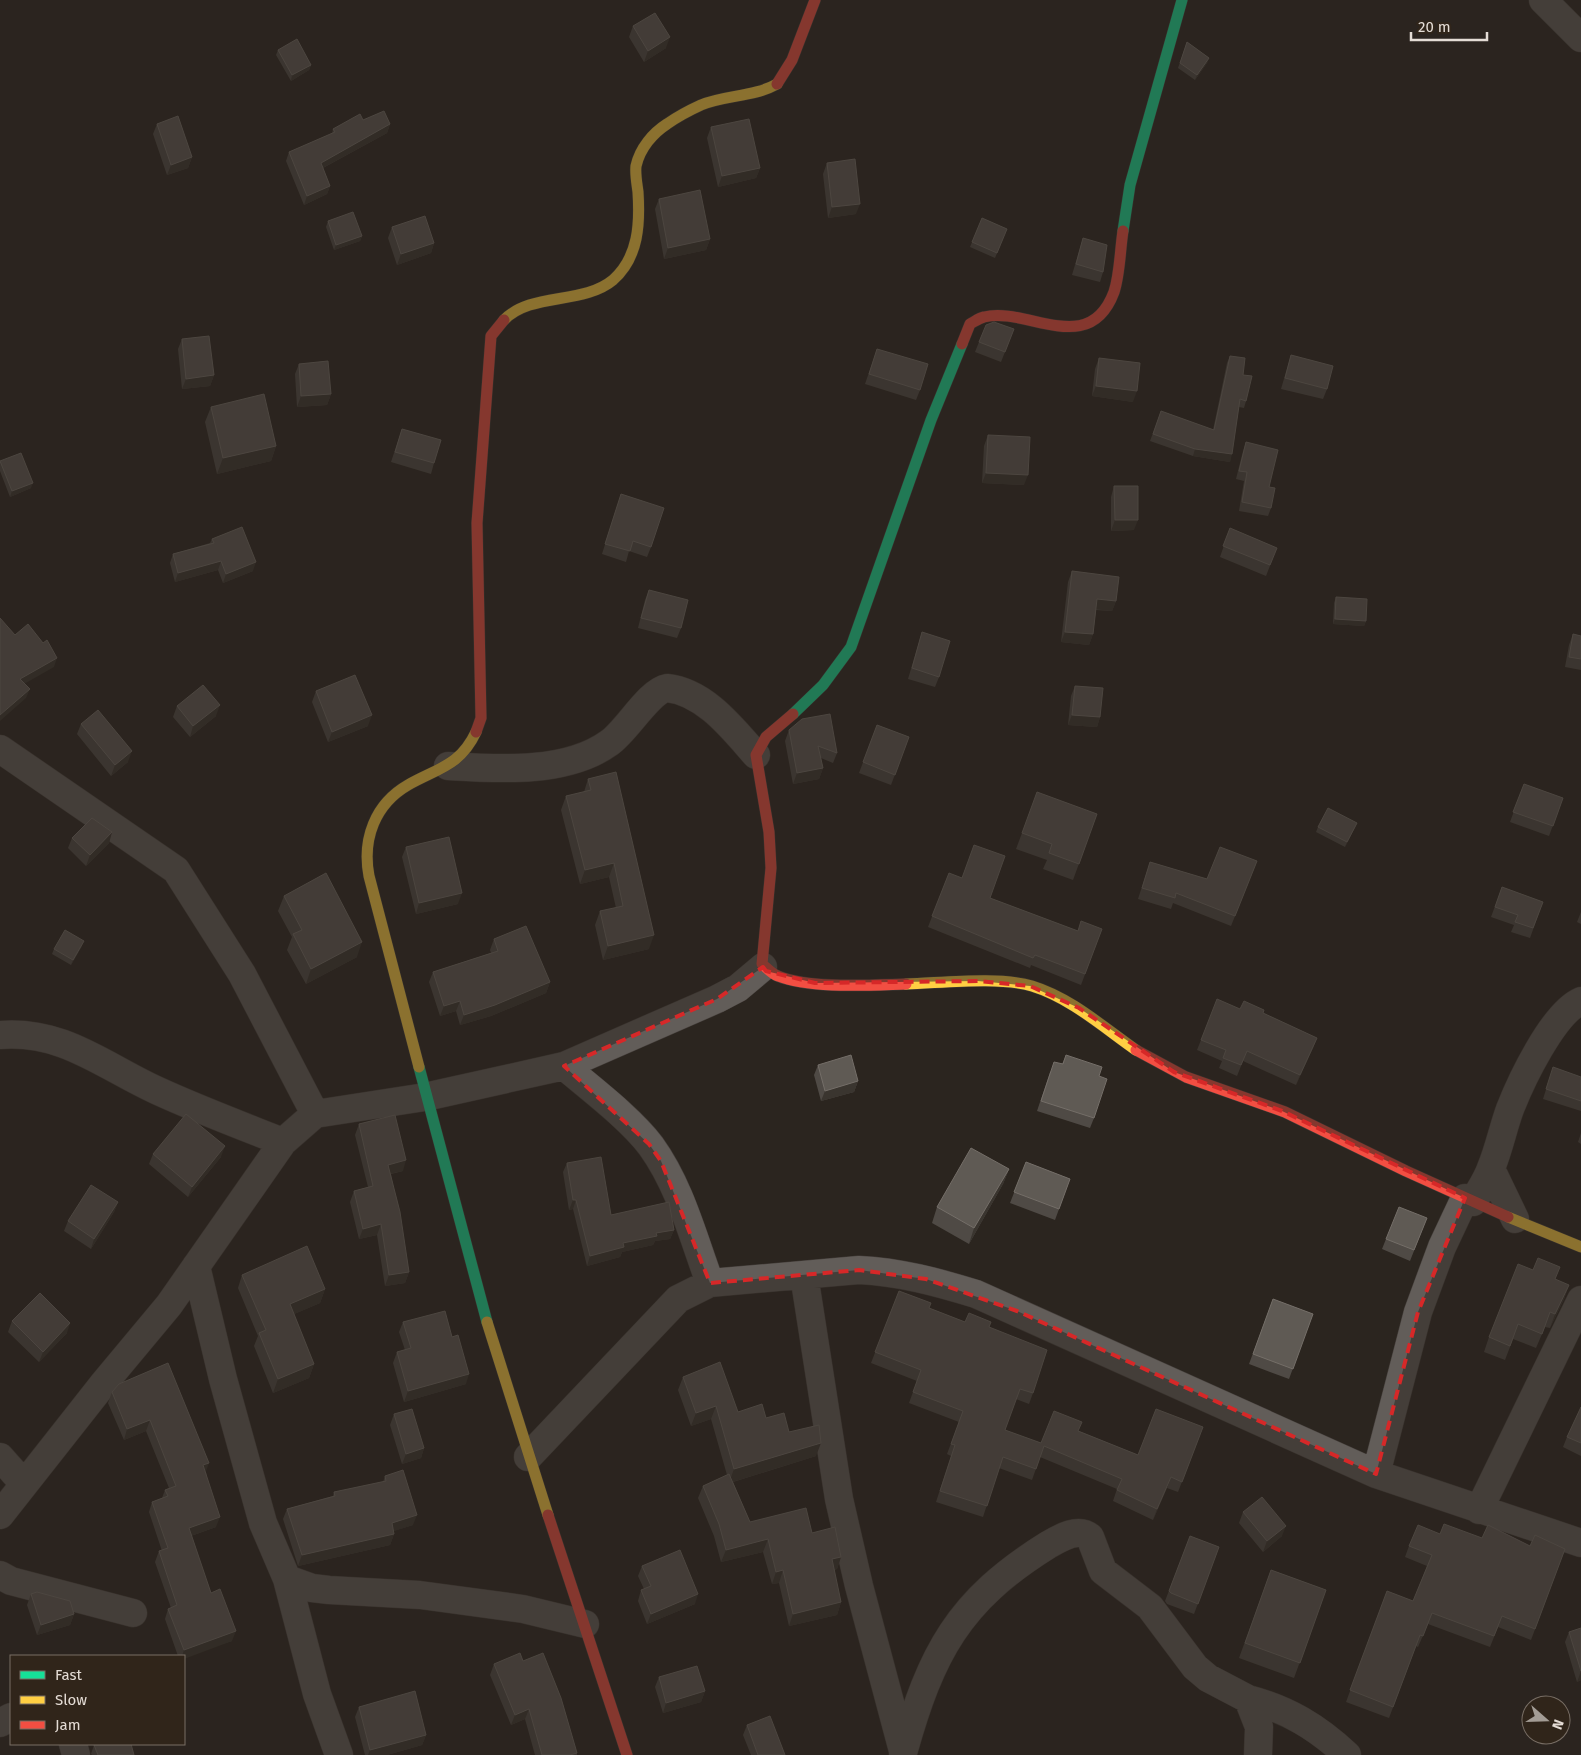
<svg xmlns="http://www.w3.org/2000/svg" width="1581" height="1755" viewBox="0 0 1581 1755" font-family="'Fira Sans',sans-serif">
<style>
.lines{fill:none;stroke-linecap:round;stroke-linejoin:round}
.street-casing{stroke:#453f3b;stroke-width:29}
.fast-casing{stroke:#453f3b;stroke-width:12}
.slow-casing{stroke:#453f3b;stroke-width:12}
.jam-casing{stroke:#453f3b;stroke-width:12}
.street{stroke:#625d59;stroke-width:28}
.fast{stroke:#16e098;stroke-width:11}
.slow{stroke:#ffcf43;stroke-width:11}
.jam{stroke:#f24e42;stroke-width:11}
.wall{fill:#4f4a45}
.shaded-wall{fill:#3a352f}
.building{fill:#5f5a54;stroke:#746e68}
.marked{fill:none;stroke:#d62828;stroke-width:4;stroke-dasharray:10 6;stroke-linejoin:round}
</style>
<rect width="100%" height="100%" fill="#2b251f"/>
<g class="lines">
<defs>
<path id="street" d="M1543,0L1581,38
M0,749L176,870L242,974L315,1114
M448,766C498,769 566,774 609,743C626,732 649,691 667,688C705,692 733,729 756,755
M0,1035C63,1030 102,1065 156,1090C197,1109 240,1125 283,1142
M564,1066C590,1088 631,1119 651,1146C680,1186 693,1237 710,1283
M1491,1169L1515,1219
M1473,1202C1479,1191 1487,1180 1491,1168C1499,1149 1503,1128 1510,1109C1521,1081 1553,1013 1581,1001
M196,1266L223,1379L263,1523L287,1579L317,1694L339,1755
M804,1275L839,1499L859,1586L903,1751
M0,1457L24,1484
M528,1457L678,1299L710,1283L859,1270C900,1272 937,1282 976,1294L1376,1474L1581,1543
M1376,1474L1418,1312L1442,1247L1465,1198
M1479,1510L1581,1300
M0,1515L104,1383L169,1305L283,1142L315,1114L425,1097L564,1066L717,999L738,988L763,967
M0,1575L11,1581L133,1613
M287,1579L312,1588L329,1590L420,1595L523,1609L585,1624
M1248,1699C1287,1709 1317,1727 1347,1755
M0,1723L11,1717
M73,1744L76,1755
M903,1753C931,1653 958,1601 1048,1545C1060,1538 1078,1527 1090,1537L1103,1571L1150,1607L1195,1667L1208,1678L1248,1699L1259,1727L1258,1755"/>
<path id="fast" d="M1123,231L1130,185L1182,0
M793,714L823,685L851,647L931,420L962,344
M419,1067L487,1322"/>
<path id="slow" d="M504,320C531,292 583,305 613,280C639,257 640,223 638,192C637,184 635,174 636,166C640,148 653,133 667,124C677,117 690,110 701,105C725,95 754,97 777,84
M906,984C942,983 998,976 1032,986C1071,998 1103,1027 1136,1050
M419,1067L369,876C362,839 375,804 408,785C438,768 460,766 476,732
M1508,1217L1581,1247
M487,1322L548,1515"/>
<path id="jam" d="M777,84L792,60L815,0
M962,344L970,324C974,322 979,318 984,317C1027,306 1089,359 1114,292C1120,274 1120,250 1123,231
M793,714L766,737L756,755L769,832L771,868L762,964C767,968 772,974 778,976C810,989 870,985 906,984
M476,732L481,718L477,523L491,336L504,320
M1136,1050L1186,1077L1285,1112L1406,1171L1508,1217
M548,1515L627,1755"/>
</defs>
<!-- street casing -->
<use href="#street" class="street-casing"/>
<!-- fast casing -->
<use href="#fast" class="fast-casing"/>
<!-- slow casing -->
<use href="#slow" class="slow-casing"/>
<!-- jam casing -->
<use href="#jam" class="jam-casing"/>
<!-- street -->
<use href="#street" class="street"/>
<!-- fast -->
<use href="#fast" class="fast"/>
<!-- slow -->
<use href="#slow" class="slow"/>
<!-- jam -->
<use href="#jam" class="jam"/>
</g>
<!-- wall -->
<path class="wall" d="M633,26L666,48L644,62L629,37Z
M1187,42L1209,58L1207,63L1195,80L1178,68Z
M278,50L311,65L309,70L291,81L276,55Z
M363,120L390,124L387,133L323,168L330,186L327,194L304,205L286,161L289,152L332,134L333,129Z
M157,124L192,157L188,168L167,175L153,134Z
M711,127L760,168L756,178L718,187L707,138Z
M827,163L856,214L828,218L823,174Z
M659,199L710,239L706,250L664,259L655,209Z
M982,218L1007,229L995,258L970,247Z
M328,221L362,236L360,241L334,250L326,227Z
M392,227L434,243L431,253L397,265L388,238Z
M1083,238L1103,272L1100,282L1072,275Z
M1014,329L1001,362L975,352L979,342Z
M182,339L214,375L210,386L182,389L178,349Z
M877,349L920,390L916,400L865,384Z
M1291,355L1327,389L1323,399L1281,389L1288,365Z
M1230,356L1243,375L1246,401L1244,408L1239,407L1230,462L1193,456L1150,441L1161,411L1213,430L1227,363Z
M1099,358L1133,402L1092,396L1095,369Z
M299,364L331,394L327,405L297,407L295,374Z
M211,407L276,446L271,461L217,474L205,422Z
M402,429L434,463L431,474L391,462Z
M988,435L1024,485L982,483L984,446Z
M1246,442L1271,508L1268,516L1239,511L1244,481L1236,479L1243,451Z
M0,461L31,488L10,497L0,471Z
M1114,486L1134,530L1111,531V497Z
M621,494L651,547L647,557L629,551L626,562L602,554Z
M1230,528L1273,558L1266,576L1220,557Z
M212,539L253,571L223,583L218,570L175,582L170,563L173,554L210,543Z
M1072,571L1116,601L1112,611L1096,610L1093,634L1089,645L1061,642L1068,582Z
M649,590L681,628L677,638L638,628L645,600Z
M1336,597L1366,621L1364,626L1333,624L1334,603Z
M922,632L939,677L935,687L908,679Z
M1573,634L1581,636V670L1565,667L1569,645Z
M1075,686L1100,717L1097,727L1068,725L1071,696Z
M316,691L368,726L328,742L312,702Z
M177,706L216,716L190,737L173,717Z
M81,724L128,762L111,776L77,734Z
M877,725L909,737L891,785L859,773Z
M789,730L837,753L833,763L821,758L823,768L819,779L793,784L785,741Z
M588,779L649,949L603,960L595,925L600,911L616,908L609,877L580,884L561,810L566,796L584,792Z
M1524,784L1563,798L1549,836L1510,822Z
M1097,814L1073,880L1043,869L1047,860L1016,849L1022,833Z
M1357,823L1345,847L1316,832L1318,827Z
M112,832L109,843L86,866L68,848L72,838Z
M406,847L458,904L416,914L402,857Z
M1257,861L1231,926L1173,903L1171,909L1138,899L1150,862L1207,879Z
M949,873L990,898L1078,931L1102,929L1081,985L1031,965L1030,968L928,927Z
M1502,887L1543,902L1530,938L1511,932L1514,925L1491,917Z
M284,896L357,957L306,984L287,950L292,937L278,911Z
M1581,912V924L1577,922Z
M494,939L550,982L546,993L491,1016L460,1025L456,1011L440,1016L429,982L433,972L491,953L490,950Z
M82,946L71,965L52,954L54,949Z
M1240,1009L1263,1013L1317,1038L1313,1048L1296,1085L1243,1061L1237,1076L1219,1068L1222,1061L1197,1050L1201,1040Z
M1066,1055L1099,1076L1094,1118L1090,1128L1037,1111L1050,1072L1062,1064Z
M818,1065L858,1081L854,1092L821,1101L814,1075Z
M1550,1077H1581V1111L1543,1099Z
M359,1124L403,1171L391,1174L409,1272L405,1283L385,1286L377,1235L359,1239L350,1202L354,1191L368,1187L355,1135Z
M1581,1133V1144L1578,1142Z
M153,1154L221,1157L188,1197L149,1164Z
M1026,1162L1070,1179L1055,1220L1010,1203Z
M567,1163L611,1215L674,1230L670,1239L655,1241L653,1245L622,1252L620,1257L587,1266L573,1209L569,1210L563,1172Z
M1009,1169L1003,1184L969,1244L932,1223L937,1207Z
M118,1202L114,1212L91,1249L64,1231L68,1221Z
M1427,1218L1410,1261L1382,1249L1386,1239Z
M242,1275L325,1289L320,1303L294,1314L314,1364L309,1378L273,1393L254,1346L258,1336L238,1288Z
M1556,1280L1569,1285L1564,1299L1550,1328L1545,1327L1536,1348L1513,1339L1505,1360L1484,1352L1489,1337Z
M899,1291L929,1308L965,1322L990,1327L1033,1393L1029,1404L1016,1399L1005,1430L1041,1443L1079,1431L1138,1455L1203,1427L1178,1492L1167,1488L1153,1520L1113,1501L1117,1489L1040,1457L1032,1480L999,1468L983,1517L936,1502L951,1456L947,1454L959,1422L909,1403L917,1381L871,1363Z
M1273,1299L1313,1314L1289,1379L1249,1364Z
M12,1321L67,1333L39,1362L8,1332Z
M403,1322L466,1384L404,1402L393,1363L397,1352L405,1350L399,1332Z
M683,1377L738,1412L766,1418L789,1432L816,1456L733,1482L750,1522L812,1533L841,1557L837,1569L834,1570L841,1602L837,1615L789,1626L779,1583L772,1584L763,1552L721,1562L714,1536L698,1498L703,1486L727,1475L711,1419L691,1426L678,1390Z
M119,1384L206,1472L216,1527L191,1536L211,1593L232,1641L184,1656H178L165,1619L168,1609L171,1608L155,1562L159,1551H162L149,1512L152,1502L162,1498L165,1490L169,1488L146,1431L124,1440L108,1403L112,1392Z
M1581,1407V1456L1563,1447L1567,1437Z
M394,1414L424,1448L421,1458L402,1464L390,1425Z
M385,1476L413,1525L393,1531L394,1534L390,1545L298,1566L283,1519L287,1509L333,1496L334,1492L383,1482Z
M1243,1512L1282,1536L1263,1552L1239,1523Z
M1440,1534L1482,1538L1530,1546L1565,1549L1531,1640L1498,1627L1490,1647L1428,1624L1418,1647L1416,1646L1389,1718L1346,1702L1387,1591L1413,1601L1427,1566L1405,1557L1409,1546Z
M1190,1536L1219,1547L1194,1614L1167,1604L1165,1601Z
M642,1566L695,1604L647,1624L638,1601L641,1590L644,1589L638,1576Z
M1271,1570L1326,1590L1294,1678L1239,1658Z
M31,1594L74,1614L70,1625L37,1635L27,1605Z
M1581,1628V1680L1577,1682L1565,1642L1569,1632Z
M523,1661L577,1753V1755H535L525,1719L511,1725L490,1675L494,1664Z
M659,1677L705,1691L701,1702L663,1713L655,1687Z
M359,1707L426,1735L422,1745L387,1755H365L355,1717Z
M747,1725L785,1755H751L743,1735Z
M94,1745L134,1755H92L91,1754Z"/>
<!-- shaded-wall -->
<path class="shaded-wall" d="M670,37L666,48L644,62L648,51Z
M1209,58L1207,63L1195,80L1197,75Z
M311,65L309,70L291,81L292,75Z
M390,124L387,133L317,171L321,163Z
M192,157L188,168L167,175L171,165Z
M760,168L756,178L718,187L722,176Z
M330,186L327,194L304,205L307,196Z
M860,204L856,214L828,218L832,207Z
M362,236L360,241L334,250L336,245Z
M710,239L706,250L664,259L668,248Z
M434,243L431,253L397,265L401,254Z
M214,375L210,386L182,389L186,379Z
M1096,386L1137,391L1133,402L1092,396Z
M331,394L327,405L297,407L301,396Z
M276,446L271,461L217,474L223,458Z
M1195,449L1232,454L1230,462L1193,456Z
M986,473L1028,475L1024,485L982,483Z
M33,483L31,488L10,497L12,491Z
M1115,520H1138L1134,530L1111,531Z
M221,561L218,570L175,582L178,573Z
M256,562L253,571L223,583L226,574Z
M1097,599L1116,601L1112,611L1093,609Z
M1335,619L1366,621L1364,626L1333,624Z
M1065,632L1093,634L1089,645L1061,642Z
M57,658L54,667L17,688L20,679Z
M30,689L26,698L0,721V715Z
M220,705L216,716L190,737L193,726Z
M372,715L368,726L328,742L332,732Z
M1072,715L1100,717L1097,727L1068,725Z
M132,751L128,762L111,776L115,765Z
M823,768L819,779L793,784L797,773Z
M1357,823L1355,828L1345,847L1347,842Z
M112,832L109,843L86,866L90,855Z
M614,863L609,877L580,884L585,870Z
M462,893L458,904L416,914L419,903Z
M654,935L649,949L603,960L608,946Z
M84,941L82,946L71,965L73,960Z
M362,942L357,957L306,984L311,969Z
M550,982L546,993L491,1016L460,1025L464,1015Z
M460,1001L456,1011L440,1016L444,1006Z
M1317,1038L1313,1048L1296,1085L1300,1075Z
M858,1081L854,1092L821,1101L825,1091Z
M225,1146L221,1157L188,1197L192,1187Z
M406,1160L403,1171L384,1175L388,1165Z
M1009,1169L1003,1184L969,1244L974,1228Z
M573,1200H576L573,1209L569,1210Z
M118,1202L114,1212L91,1249L94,1239Z
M381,1224L377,1235L359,1239L363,1229Z
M674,1230L670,1239L655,1241L653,1245L622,1252L620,1257L587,1266L590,1256L623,1243L656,1233Z
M409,1272L405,1283L385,1286L389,1275Z
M1569,1285L1564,1299L1550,1328L1555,1314Z
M325,1289L320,1303L285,1318L290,1304Z
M70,1323L67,1333L39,1362L43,1352Z
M314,1364L309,1378L273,1393L278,1379Z
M469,1374L466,1384L404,1402L408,1391Z
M716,1406L711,1419L691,1426L696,1413Z
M150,1420L146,1431L124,1440L127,1429Z
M821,1443L816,1456L729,1483L734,1469Z
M424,1448L421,1458L402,1464L406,1454Z
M209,1463L205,1474L203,1465Z
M1171,1477L1167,1488L1153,1520L1157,1509Z
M417,1515L413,1525L388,1533L392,1523Z
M220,1517L216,1527L185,1538L189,1528Z
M1286,1526L1282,1536L1263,1552L1267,1541Z
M394,1534L390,1545L298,1566L302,1555Z
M768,1539L763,1552L721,1562L726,1550Z
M841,1557L837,1569L827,1571L832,1559Z
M783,1570L779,1583L772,1584L776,1572Z
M698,1594L695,1604L647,1624L651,1614Z
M841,1602L837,1615L789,1626L793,1614Z
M74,1614L70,1625L37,1635L41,1625Z
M236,1631L232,1641L184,1659V1656H182L184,1650Z
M1581,1671V1680L1577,1682Z
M705,1691L701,1702L663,1713L666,1703Z
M529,1709L525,1719L511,1725L515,1715Z
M426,1735L422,1745L387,1755H368L370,1750Z"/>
<!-- building -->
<path class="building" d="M655,13L670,37L648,51L633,26Z
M297,39L311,65L292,75L278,50Z
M1187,42L1209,58L1197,75L1180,63Z
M384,111L390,124L321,163L330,186L307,196L289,152L335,132L333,129L360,114L363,120Z
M178,116L192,157L171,165L157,124Z
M749,119L760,168L722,176L711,127Z
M855,159L860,204L832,207L827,163Z
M700,190L710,239L668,248L659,199Z
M353,212L362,236L336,245L328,221Z
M425,216L434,243L401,254L392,227Z
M982,218L1007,229L997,253L972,242Z
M1083,238L1107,245L1103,272L1076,264Z
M994,322L1014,329L1005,352L979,342L986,325Z
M209,336L214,375L186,379L182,339Z
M877,349L928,364L920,390L869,374Z
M1291,355L1333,366L1327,389L1285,378Z
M1230,356L1245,358L1243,375L1252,376L1246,401L1240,399L1232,454L1195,449L1153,434L1161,411L1214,430Z
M1099,358L1140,363L1137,391L1096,386Z
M328,361L331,394L301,396L299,364Z
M264,394L276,446L223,458L211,407Z
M402,429L441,440L434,463L395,452Z
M988,435L1030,437L1028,475L986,473Z
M1246,442L1278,450L1269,487L1275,488L1271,508L1242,502L1247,472L1239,471Z
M21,453L33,483L12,491L0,461Z
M1114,486H1138V520H1115Z
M621,494L664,508L651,547L633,541L630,551L605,544Z
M242,527L256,562L226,574L221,561L178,573L173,554L214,543L212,539Z
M1230,528L1277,548L1270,565L1223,546Z
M1072,571L1119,577L1116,601L1097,599L1093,634L1065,632Z
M649,590L688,600L681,628L641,618Z
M1336,597L1367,599L1366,621L1335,619Z
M0,618L15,635L28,624L43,643L47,640L57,658L20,679L30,689L0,715Z
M922,632L950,641L939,677L912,668Z
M1573,634L1581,636V659L1569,657Z
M355,675L372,715L332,732L316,691Z
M203,685L220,705L193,726L177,706Z
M1075,686L1103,688L1100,717L1072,715Z
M98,710L132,751L115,765L81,724Z
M830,714L837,753L818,746L823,768L797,773L789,730L802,719Z
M877,725L909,737L895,775L863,762Z
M616,772L654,935L608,946L600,911L623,906L614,863L585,870L566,796L591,790L588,779Z
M1524,784L1563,798L1553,826L1513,812Z
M1037,792L1097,814L1079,864L1049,853L1052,844L1022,833Z
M1328,808L1357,823L1347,842L1318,827Z
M92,818L112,832L90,855L72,838Z
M449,837L462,893L419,903L406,847Z
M974,845L1005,856L990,898L1078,931L1081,921L1102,929L1085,974L1035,955L1033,958L932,916L949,873L962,878Z
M1220,847L1257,861L1235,916L1176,893L1175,898L1142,888L1150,862L1207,879Z
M326,873L362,942L311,969L293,934L302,930L284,896Z
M1502,887L1543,902L1533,928L1515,922L1518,915L1495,907Z
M526,926L550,982L495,1005L464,1015L460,1001L444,1006L433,972L498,951L494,939Z
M65,930L84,941L73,960L54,949Z
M1217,999L1240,1009L1244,1001L1264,1010L1263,1013L1317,1038L1300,1075L1247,1051L1241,1065L1223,1058L1226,1050L1201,1040Z
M851,1055L858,1081L825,1091L818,1065Z
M1066,1055L1102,1067L1099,1076L1107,1079L1094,1118L1041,1101L1054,1062L1063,1064Z
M1553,1067L1581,1077V1101L1546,1089Z
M186,1114L225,1146L192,1187L153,1154Z
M395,1115L406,1160L388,1165L400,1212L409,1272L389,1275L381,1224L363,1229L354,1191L373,1186L359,1124Z
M971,1148L1009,1169L974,1228L937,1207Z
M601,1157L611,1215L669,1202L674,1230L656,1233L657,1236L623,1243L624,1247L590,1256L576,1200H573L567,1163Z
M1026,1162L1070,1179L1059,1209L1014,1192Z
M91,1185L118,1202L94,1239L68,1221Z
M1399,1207L1427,1218L1414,1250L1386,1239Z
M307,1246L325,1289L290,1304L314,1364L278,1379L259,1333L266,1330L242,1275Z
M1538,1258L1560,1267L1555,1279L1569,1285L1555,1314L1550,1312L1542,1334L1518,1324L1510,1346L1489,1337L1518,1264L1533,1270Z
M899,1291L931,1303L929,1308L965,1322L969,1313L991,1322L989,1327L1047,1350L1033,1393L1020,1389L1005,1430L1041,1443L1054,1411L1082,1422L1078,1431L1138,1455L1156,1409L1203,1427L1182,1482L1171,1477L1157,1509L1117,1490L1122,1479L1044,1446L1036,1469L1003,1457L987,1506L940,1491L955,1445L951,1444L963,1411L913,1392L921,1370L875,1352Z
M40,1293L70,1323L43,1352L12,1321Z
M1273,1299L1313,1314L1293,1369L1253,1354Z
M445,1311L452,1337L458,1335L469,1374L408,1391L397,1352L411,1348L403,1322Z
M720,1362L738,1412L762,1404L766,1418L784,1413L789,1432L819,1425L821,1443L734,1469L716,1406L696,1413L683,1377Z
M168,1363L209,1463L203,1465L220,1517L189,1528L211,1593L220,1589L236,1631L184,1650L168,1609L177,1605L159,1551L168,1548L152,1502L168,1496L165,1490L176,1486L150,1420L127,1429L112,1392L119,1384Z
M1581,1407V1443L1567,1437Z
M412,1409L424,1448L406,1454L394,1414Z
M403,1470L417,1515L392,1523L394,1534L302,1555L287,1509L335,1496L334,1492L386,1481L385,1476Z
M729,1474L750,1522L806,1508L812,1533L835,1527L841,1557L832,1559L841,1602L793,1614L783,1570L776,1572L768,1539L726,1550L719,1524L703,1486Z
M1262,1497L1286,1526L1267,1541L1243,1512Z
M1444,1524L1482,1538L1488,1525L1530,1546L1535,1535L1565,1549L1535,1629L1502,1616L1494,1636L1432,1613L1423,1636L1420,1635L1393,1707L1350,1690L1387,1591L1413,1601L1432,1555L1409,1546L1418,1525L1440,1534Z
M1190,1536L1219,1547L1198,1604L1171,1593L1169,1591Z
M680,1550L698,1594L651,1614L641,1590L651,1586L642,1566Z
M1271,1570L1326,1590L1300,1663L1245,1643Z
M37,1592L70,1601L74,1614L41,1625L31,1594Z
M1581,1628V1671L1569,1632Z
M520,1653L523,1661L543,1653L561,1698L577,1753L570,1755H542L529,1709L515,1715L494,1664Z
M697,1666L705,1691L666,1703L659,1677Z
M415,1691L426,1735L370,1750L359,1707Z
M770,1716L785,1755H758L747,1725Z
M97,1744H131L134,1755H98L94,1745Z"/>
<!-- marked area -->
<path d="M0 0H1581V1755H0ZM763,967L766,971L815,983L978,981L1030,986L1079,1008L1174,1072L1282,1111L1465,1198L1418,1312L1376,1474L1017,1311L926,1279L859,1270L710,1283L661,1161L649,1144L564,1066L717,999Z" fill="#2b251f" fill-opacity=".55" fill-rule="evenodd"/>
<path class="marked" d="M763,967L766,971L815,983L978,981L1030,986L1079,1008L1174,1072L1282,1111L1465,1198L1418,1312L1376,1474L1017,1311L926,1279L859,1270L710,1283L661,1161L649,1144L564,1066L717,999Z"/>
<!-- legend -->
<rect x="10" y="1655" width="175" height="90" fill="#30251a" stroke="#786e65"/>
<rect x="20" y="1671" width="25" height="8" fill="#16e098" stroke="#786e65"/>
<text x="55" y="1680" font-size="15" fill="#e4dcd5">Fast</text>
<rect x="20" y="1696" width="25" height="8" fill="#ffcf43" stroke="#786e65"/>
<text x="55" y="1705" font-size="15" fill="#e4dcd5">Slow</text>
<rect x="20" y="1721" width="25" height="8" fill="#f24e42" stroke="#786e65"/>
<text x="55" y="1730" font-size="15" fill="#e4dcd5">Jam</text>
<!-- north arrow -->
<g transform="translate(1546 1720) rotate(110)"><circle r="24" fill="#30251a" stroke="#786e65"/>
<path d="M0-4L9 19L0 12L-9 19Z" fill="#a39c95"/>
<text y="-8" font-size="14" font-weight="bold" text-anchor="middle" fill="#e4dcd5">N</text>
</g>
<!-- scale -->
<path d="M1411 32v8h76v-8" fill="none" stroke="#e4dcd5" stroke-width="2.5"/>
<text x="1418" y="32" font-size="15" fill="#e4dcd5" stroke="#30251a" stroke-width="4" paint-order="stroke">20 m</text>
</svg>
